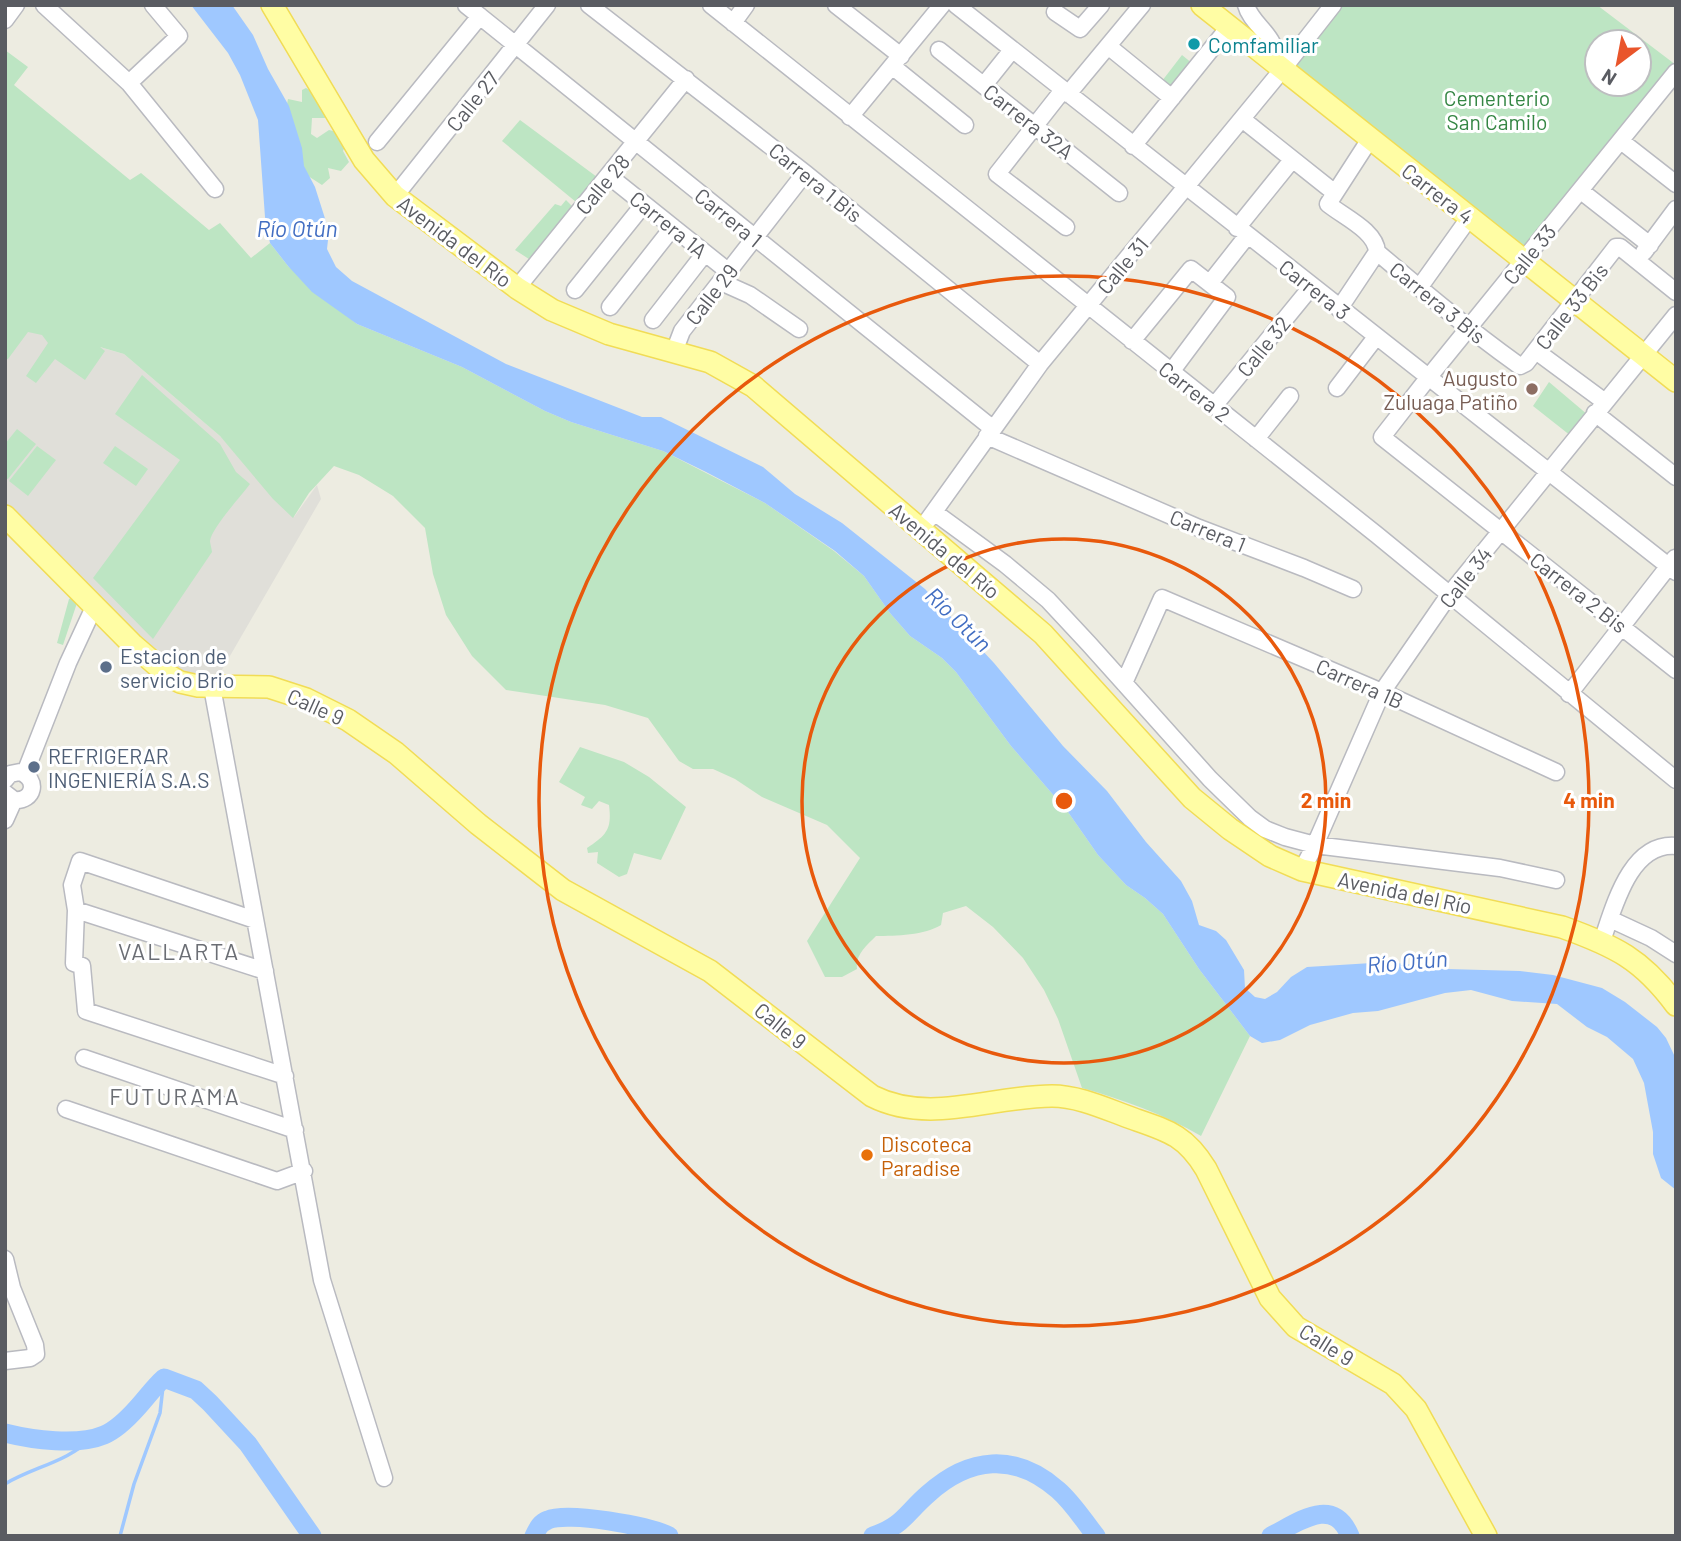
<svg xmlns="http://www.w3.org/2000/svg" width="1681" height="1541" viewBox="0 0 1681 1541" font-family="Barlow,sans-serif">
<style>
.industrial{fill:#e0dfd9}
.green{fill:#bde5c3;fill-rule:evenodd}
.water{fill:#9fc8ff}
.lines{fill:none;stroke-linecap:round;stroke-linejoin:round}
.stream{stroke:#9fc8ff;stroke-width:3.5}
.river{stroke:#9fc8ff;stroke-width:19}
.minor-casing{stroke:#b9bac0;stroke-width:19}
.major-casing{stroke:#f1dc56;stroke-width:24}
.minor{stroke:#fff;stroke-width:16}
.major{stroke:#fffda4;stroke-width:21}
.ring{fill:none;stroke:#e8590c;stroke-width:3.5}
.culture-dot{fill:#0f9aa8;stroke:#fff;stroke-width:2.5}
.education-dot{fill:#8d6e63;stroke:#fff;stroke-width:2.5}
.service-dot{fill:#5c6f8a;stroke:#fff;stroke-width:2.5}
.food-dot{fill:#e8710a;stroke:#fff;stroke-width:2.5}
.labels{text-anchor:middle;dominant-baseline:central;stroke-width:6;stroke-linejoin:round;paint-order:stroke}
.culture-label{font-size:21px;fill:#0d838f;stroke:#fff;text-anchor:start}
.park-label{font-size:21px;fill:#358644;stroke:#fff}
.street-label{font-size:21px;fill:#5a5c62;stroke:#fff}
.education-label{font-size:21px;fill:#785e54;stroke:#fff;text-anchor:end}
.service-label{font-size:21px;fill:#4e5e75;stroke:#fff;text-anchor:start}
.food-label{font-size:21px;fill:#c56008;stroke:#fff;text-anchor:start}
.water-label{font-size:23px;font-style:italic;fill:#426ec2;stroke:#fff}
.neighbourhood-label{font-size:23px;letter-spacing:2px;fill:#6b6e74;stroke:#fff}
.centre{fill:#e8590c;stroke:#fff;stroke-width:3.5}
.ring-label{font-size:21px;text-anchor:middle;font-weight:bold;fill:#e8590c;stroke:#fff;stroke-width:6;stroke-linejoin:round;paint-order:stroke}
</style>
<rect width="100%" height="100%" fill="#edece1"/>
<!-- industrial -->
<path class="industrial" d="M5,249L96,346L124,354L220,436L294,517L317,485L321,499L212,687L187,684L5,516Z"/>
<!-- green -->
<path class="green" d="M1333,5H1597L1676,65L1523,260L1282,70ZM1597,42H1639V84H1597Z
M5,50L28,67L14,85L130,180L141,173L209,230L220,223L251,258L270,243L288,266L357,324L462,367L545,411L571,422L663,451L765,503L834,551L864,576L890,613L910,636L942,658L956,672L1011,746L1068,812L1098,855L1126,885L1145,898L1163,914L1199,969L1250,1036L1201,1136C1163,1114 1124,1100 1082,1088L1058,1019L1044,990L1023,958L993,927L966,906L943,913L941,925C925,935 896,936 876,936C866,946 855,955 857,969L842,977H825L807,941L860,858L827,825L762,797L735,779L713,769H693L679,761L648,718L605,705L506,690L472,656L446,615L433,574L425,528L393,496L359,475L334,466L309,493L293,518L273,499L220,436L124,354L100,347L105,351L85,380L55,359L36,383L26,376L48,343L42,335L28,332L8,359L5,360Z
M1182,55L1193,64L1173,90L1162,81Z
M306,88L318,95L328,114L326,118H312L311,134L317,138L329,130L341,133L346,144L343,151L349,162L341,171L328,168L330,178L322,185L305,174L287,104L288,99L302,102V90Z
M520,120L597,177L576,202L502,141Z
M566,200L575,209L532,261L515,250L555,204L561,206Z
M142,375L220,444L236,472L250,484C241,496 211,529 210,541C210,543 212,550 212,552L153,639L93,578L180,460L115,414Z
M1549,382L1588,415L1571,436L1533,406Z
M17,429L36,444L8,479L5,478V444Z
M37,446L56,460L28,496L9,481Z
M115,446L148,469L136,486L103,463Z
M74,596L77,603L63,645L57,643L69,599Z
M580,747L624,762L649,777L686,807L661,860L634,853L627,874L619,877L597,863L598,852L588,853L587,848C607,835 612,829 609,805L599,801L592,809L581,805L585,797L559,782Z"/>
<!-- water -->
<path class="water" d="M191,5H232L253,35L268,69L289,106L302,148L304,166L315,187L329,231L327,249L336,267L352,281L506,364L642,417H661L763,467L795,494L842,523L925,589L994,663L1063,746L1107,791L1146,842L1181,881L1192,901L1199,925L1216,931L1226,940L1244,970L1245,988L1255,997L1265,999L1277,992L1291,977L1307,967L1388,962L1447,969L1520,971L1553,975L1602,988L1625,1002L1657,1027L1666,1038L1675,1057L1676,1190L1661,1178L1653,1154V1132L1644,1083L1633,1059L1607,1037L1587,1027L1557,1004L1512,1001L1471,990L1445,993L1378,1011L1353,1013L1310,1025L1280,1040L1262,1043L1250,1036L1199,969L1163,914L1145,898L1126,885L1098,855L1068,812L1011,746L956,672L942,658L910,636L890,613L864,576L835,551L765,503L706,472L663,451L571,422L545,411L462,367L357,324L312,292L288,266L270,243L265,217L258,120L240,75L228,53Z"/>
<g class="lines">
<!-- stream -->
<path class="stream" d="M5,1484C33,1467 68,1462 91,1438
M120,1536L134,1484L160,1413L164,1378"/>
<!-- river -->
<path class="river" d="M5,1433C33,1440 78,1446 104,1435C116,1430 130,1416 138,1407C147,1397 154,1387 164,1378L196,1390L210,1403L248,1444L312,1536
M534,1536C538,1528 540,1523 548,1520C567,1511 650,1526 669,1536
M873,1536C903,1526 906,1513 928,1494C969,1457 1015,1452 1058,1490C1073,1503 1084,1521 1096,1536
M1271,1536C1299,1522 1333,1495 1350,1536"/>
<defs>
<path id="minor" d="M44,5L129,83L215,189
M466,5L992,428
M589,5L805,173L1040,364
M711,5L1377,535L1676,780
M836,5L901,56
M956,5L1676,572
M1246,5C1250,20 1265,29 1272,43L1266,56
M1055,12L1080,29L1101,5
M5,20L16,5
M733,23L746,5
M1108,46L1172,98
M939,50L1119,193
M892,66L965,125
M1676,72L1428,378L1382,437L1676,670
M129,83L179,36L153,5
M984,85L1012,50
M1063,90L997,174L1066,227
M1068,94L1142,5
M850,117L942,5
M1242,119L1335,193
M1370,139L1328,204C1344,217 1376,231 1377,252C1423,291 1468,329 1517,364L1520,366L1526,363L1616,247H1620L1676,292
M1621,141L1676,184
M377,142L480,16
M1133,146L1229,27
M609,176L729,272
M1581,191L1650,245
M395,196L547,5
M1237,228L1292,160
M1644,252L1676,209
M721,282L750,295L799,329
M1210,283L1247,236
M517,288L686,79
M1419,288L1469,218
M575,290L644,204
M610,307L673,227
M1339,309L1377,252
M653,320L705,253
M1132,341L1191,269L1227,297L1171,372
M1536,351L1605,402
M674,352L682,331L805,173
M1337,388L1376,337
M1214,406L1312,286
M1595,413L1676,477
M987,436L1199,528L1304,568L1353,589
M1256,439L1290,396
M934,512L1005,564L1048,600L1089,644L1210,779L1250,818L1265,829L1285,837L1315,845L1500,868L1556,880
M928,520L1040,364L1282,70L1333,5
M1124,683L1162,598L1382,692L1556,772
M212,687L322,1280L384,1478
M1569,694L1675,558
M25,773L68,663L94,607
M5,780L10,774L20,772C39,779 34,802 14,800L5,793
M5,820L14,800
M1302,870L1315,845L1382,692L1449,595L1676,315
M76,910L265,971
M1610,919L1651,938L1676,954
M255,920L80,861L72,885L76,910L74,963L82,966L86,1011L285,1076
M1602,941C1614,907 1630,842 1676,846
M84,1058L295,1130
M66,1109L277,1181L304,1171
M5,1259L12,1288L35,1345L36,1354L30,1358L5,1361"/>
<path id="major" d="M272,5L364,160L395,196L517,288L552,310L609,334L710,362L753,386L1043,634L1192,798L1230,829L1270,856L1302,870L1562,927C1615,946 1642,959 1676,1005
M1202,5L1676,381
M5,516L132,644L168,675L180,682L198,686L269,687L306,699L348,720L396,753L478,824L563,890L710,971L872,1096C929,1125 992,1096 1052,1096C1080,1096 1108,1110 1134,1119C1169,1131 1186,1136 1206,1169L1270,1298L1296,1327L1393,1384L1416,1409L1486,1536"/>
</defs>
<!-- minor casing -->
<use href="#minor" class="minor-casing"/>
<!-- major casing -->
<use href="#major" class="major-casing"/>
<!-- minor -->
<use href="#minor" class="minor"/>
<!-- major -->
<use href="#major" class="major"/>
</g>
<!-- distance rings -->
<g class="ring">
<circle cx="1064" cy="801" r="262"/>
<circle cx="1064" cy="801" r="525"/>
</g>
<!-- markers -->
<circle class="culture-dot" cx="1194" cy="44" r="7"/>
<circle class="education-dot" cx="1532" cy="389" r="7"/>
<g class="service-dot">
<circle cx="106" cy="667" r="7"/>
<circle cx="34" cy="767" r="7"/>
</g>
<circle class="food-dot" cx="867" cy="1155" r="7"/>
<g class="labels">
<!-- culture labels -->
<g class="culture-label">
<text x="1208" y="44">Comfamiliar</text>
</g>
<!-- park labels -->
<g class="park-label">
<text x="1497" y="97">Cementerio<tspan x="1497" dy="24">San Camilo</tspan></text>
</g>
<!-- street labels -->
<g class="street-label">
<text transform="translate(472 101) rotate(-51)">Calle 27</text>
<text transform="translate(1029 121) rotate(38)">Carrera 32A</text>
<text transform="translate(816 182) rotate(39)">Carrera 1 Bis</text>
<text transform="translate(602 184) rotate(-50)">Calle 28</text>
<text transform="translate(1438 193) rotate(38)">Carrera 4</text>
<text transform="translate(729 217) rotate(39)">Carrera 1</text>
<text transform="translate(669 224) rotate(39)">Carrera 1A</text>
<text transform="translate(455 241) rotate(37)">Avenida del Río</text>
<text transform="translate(1529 254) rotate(-51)">Calle 33</text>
<text transform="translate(1122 265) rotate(-50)">Calle 31</text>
<text transform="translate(1315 289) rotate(38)">Carrera 3</text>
<text transform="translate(711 294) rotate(-52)">Calle 29</text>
<text transform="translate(1438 302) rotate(39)">Carrera 3 Bis</text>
<text transform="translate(1571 306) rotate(-52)">Calle 33 Bis</text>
<text transform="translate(1263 346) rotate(-51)">Calle 32</text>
<text transform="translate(1195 391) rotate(38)">Carrera 2</text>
<text transform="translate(1208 530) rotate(22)">Carrera 1</text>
<text transform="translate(945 550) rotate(40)">Avenida del Río</text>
<text transform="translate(1465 577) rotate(-52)">Calle 34</text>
<text transform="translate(1579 592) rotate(38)">Carrera 2 Bis</text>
<text transform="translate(1360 683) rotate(24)">Carrera 1B</text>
<text transform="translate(316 706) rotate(24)">Calle 9</text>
<text transform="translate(1405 892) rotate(12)">Avenida del Río</text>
<text transform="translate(781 1025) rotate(39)">Calle 9</text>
<text transform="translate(1327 1344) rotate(32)">Calle 9</text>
</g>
<!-- education labels -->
<g class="education-label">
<text x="1518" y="377">Augusto<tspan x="1518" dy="24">Zuluaga Patiño</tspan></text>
</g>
<!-- service labels -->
<g class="service-label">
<text x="120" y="655">Estacion de<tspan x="120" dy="24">servicio Brio</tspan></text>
<text x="48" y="755">REFRIGERAR<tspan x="48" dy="24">INGENIERÍA S.A.S</tspan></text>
</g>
<!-- food labels -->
<g class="food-label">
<text x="881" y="1143">Discoteca<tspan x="881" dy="24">Paradise</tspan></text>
</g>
<!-- water labels -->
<g class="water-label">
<text x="297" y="228">Río Otún</text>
<text transform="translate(959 619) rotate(44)">Río Otún</text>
<text transform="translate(1407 961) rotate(-5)">Río Otún</text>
</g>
<!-- neighbourhood labels -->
<g class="neighbourhood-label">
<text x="179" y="951">VALLARTA</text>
<text x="175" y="1096">FUTURAMA</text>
</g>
</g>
<circle cx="1064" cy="801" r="10" class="centre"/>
<g class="ring-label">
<text x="1326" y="808">2 min</text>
<text x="1589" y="808">4 min</text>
</g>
<!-- border -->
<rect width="1681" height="1541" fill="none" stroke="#5a5c62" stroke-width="14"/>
<!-- north arrow -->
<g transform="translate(1618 63) rotate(212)"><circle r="33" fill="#ffffff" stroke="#bdbec0" stroke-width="2"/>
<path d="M0-5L12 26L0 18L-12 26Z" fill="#e9552b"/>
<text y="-10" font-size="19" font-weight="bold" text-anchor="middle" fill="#5a5c62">N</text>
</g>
</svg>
